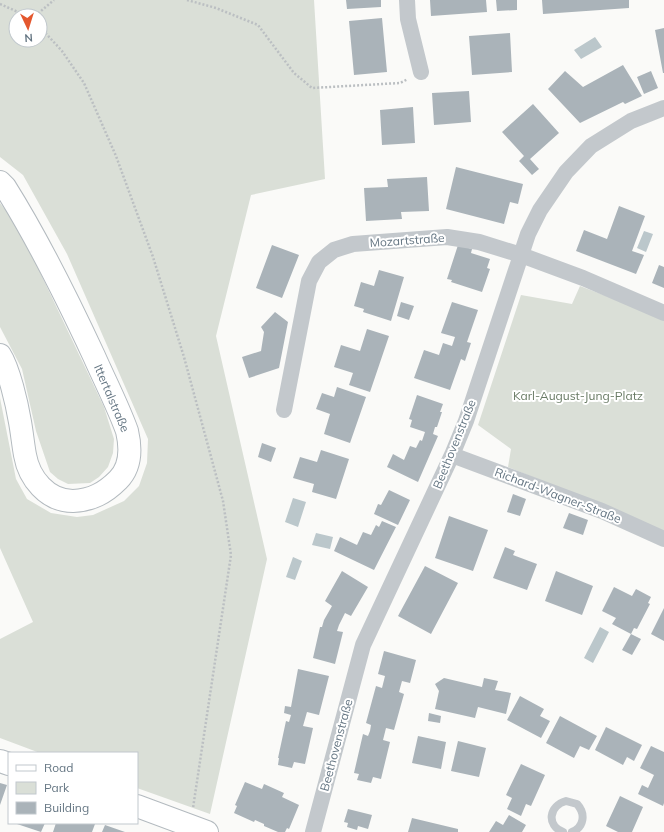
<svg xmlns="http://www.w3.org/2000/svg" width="664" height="832" viewBox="0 0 664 832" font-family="Mulish,sans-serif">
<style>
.green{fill:#dadfd7;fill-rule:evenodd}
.water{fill:#bbc7cb}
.building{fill:#aab3b9}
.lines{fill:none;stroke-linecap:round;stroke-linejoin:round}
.secondary-casing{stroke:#b3babf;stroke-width:24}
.path{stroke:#bbbfc2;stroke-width:2.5;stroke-dasharray:2 2;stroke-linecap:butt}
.lane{stroke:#c3c8cc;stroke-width:8}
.street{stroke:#c3c8cc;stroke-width:16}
.secondary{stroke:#fff;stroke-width:22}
.labels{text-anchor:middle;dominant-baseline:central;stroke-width:4;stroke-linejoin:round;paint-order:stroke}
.street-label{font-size:12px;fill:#657683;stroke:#fff}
.park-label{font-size:12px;fill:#687a64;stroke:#fff}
</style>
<rect width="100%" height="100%" fill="#fafaf8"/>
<!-- green -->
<path class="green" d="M0,0H314L325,179L251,195L216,336L267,559L210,814L137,788V753H40L0,738V639L33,622L0,548V398L16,479L27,499L51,513L77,517L93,515L124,501L139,486L147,463L148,439L67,254L23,175L0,157ZM16,16H40V40H16Z
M0,203L18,226L104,407L114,439L113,453L108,467L99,477L90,483L68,484L58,479L50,472L36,431L22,369L0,327Z
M580,286L664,318V531L508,467L511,449L478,425L521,295L572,304Z"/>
<!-- water -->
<path class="water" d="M595,37L602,47L581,59L574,50Z
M644,231L653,234L646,252L637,248Z
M293,498L306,502L298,527L285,522Z
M316,533L333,537L330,549L312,545Z
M293,557L302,561L295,580L286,577Z
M600,627L609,632L593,663L584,658Z"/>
<!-- building -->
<path class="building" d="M346,0H381V7L347,9Z
M430,0H486L487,12L431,16Z
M496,0H517V10L497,11Z
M542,0H629V8L543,14Z
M382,18L387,72L354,75L349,21Z
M664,28V73H663L655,30Z
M510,33L512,72L472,75L469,36Z
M623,65L642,96L625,104L623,102L580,123L548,89L565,71L583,87Z
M651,71L658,88L644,94L637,77Z
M469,91L471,122L434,125L432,93Z
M533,104L559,133L530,159L539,169L532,175L519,161L524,156L502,132Z
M413,107L415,143L382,145L380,110Z
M456,167L523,184L518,204L510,202L504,224L446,209Z
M427,177L429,211L401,212L402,219L366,221L364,188L388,187L387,179Z
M619,206L645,216L632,251L644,255L636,274L576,251L584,230L607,239Z
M272,245L299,255L282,298L256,288Z
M458,245L472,249L471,253L490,259L487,268L490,269L482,292L451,282L452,280L447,279Z
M659,265L664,267V288L652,283Z
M379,270L404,277L391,321L363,312L364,309L354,306L361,282L374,286Z
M401,302L414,306L409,320L397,316Z
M452,302L478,310L467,342L471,343L465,361L461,359L450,390L414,378L424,350L439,355L443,343L452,346L455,337L441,333Z
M275,312L288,322L279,368L249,378L242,357L261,351L264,332L261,327Z
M367,329L389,336L370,392L349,385L353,373L334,367L341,345L360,351Z
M337,387L366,397L350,443L324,434L330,414L316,409L322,393L334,397Z
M417,395L443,404L440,412H442L437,427H435L433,434L438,436L418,482L387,467L393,454L404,460L410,446L416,448L420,440L422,441L425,432L410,427L412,420L409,419Z
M262,443L276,448L271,462L258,457Z
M321,450L349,459L336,499L312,492L314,484L293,478L300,457L317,462Z
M389,490L410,500L398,525L374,514L378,504L381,505Z
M513,494L526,499L520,516L507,512Z
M569,513L588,520L583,535L563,528Z
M449,516L488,530L473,571L435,558Z
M382,521L396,527L374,570L334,551L340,537L357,545L363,532L371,535L376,525L379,527Z
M505,547L515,551L513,555L537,564L527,590L493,578Z
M425,566L458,583L431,634L398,616Z
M342,571L368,587L351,616L345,613L339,625L337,631L343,632L335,664L313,658L320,627H322L324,620L332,606L325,601Z
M556,571L593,586L582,615L545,601Z
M614,587L632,596L636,589L651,597L648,603L650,604L637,629L634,628L631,634L612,624L616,618L602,611Z
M664,608V641L651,634Z
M631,634L641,639L632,655L622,650Z
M384,651L416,660L410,683L402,681L399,692L404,694L394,730L386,728L383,740L390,742L381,779L373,777L371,783L357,780L359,774L354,773L363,734L368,736L370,731L371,725L366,723L376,686L382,688L385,676L378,674Z
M298,669L329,676L319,715L307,712L303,726L313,728L305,764L294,762L292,768L278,765L279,758H278L286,721L289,722L291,715L284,713L285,706L291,707Z
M444,678L482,687L484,678L498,681L495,690L511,693L506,714L478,707L475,718L435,709L439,691L435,684Z
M520,696L544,709L540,716L550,721L541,738L507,720Z
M429,713L441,716L440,723L428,721Z
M560,716L597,736L589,750L580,746L574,758L546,743Z
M606,727L642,745L634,761L627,757L623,765L595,750Z
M418,736L446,742L441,769L412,763Z
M458,741L486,748L479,777L451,771Z
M651,746L664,752V803L663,806L638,794L642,785L648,788L654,775L640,768Z
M521,764L545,775L531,806L526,804L521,816L507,809L512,798L506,795Z
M245,782L262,789L264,784L284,793L282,797L299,805L289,829L287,828L285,832H278L264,826V824L255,820L254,822L234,813L237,806L235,805Z
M0,783L7,785L0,805Z
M620,796L643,807L632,832H618L606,826Z
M348,809L372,815L368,829L358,826L357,830L347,827L348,823L344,822Z
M509,815L526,825L522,832H489L496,821L503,825Z
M412,818L458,829V832H408Z
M14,823H45L41,832Z
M56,823H93L95,824L92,832H53Z
M105,825L125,832H102Z"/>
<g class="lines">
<defs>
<path id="secondary" d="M0,182L5,187C39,241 67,298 94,356C105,381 118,406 127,431C131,448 131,467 118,480C105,493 92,500 73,501C47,501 29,478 25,455C23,444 22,433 20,422C17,404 9,369 0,355
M0,761L9,764
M137,806L207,832"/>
</defs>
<!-- secondary casing -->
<use href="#secondary" class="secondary-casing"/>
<!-- path -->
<path class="path" d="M187,0L216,8L258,25L294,73L312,88L400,83L408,79
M0,4L27,16
M35,16L54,0
M40,27L62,51L84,83L116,156L153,257L184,357L223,501L231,555L193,808"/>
<!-- lane -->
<path class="lane" d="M563,832C546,825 549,806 566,801L577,804C586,814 584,827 572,832"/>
<!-- street -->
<path class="street" d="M407,0L408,19L421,72
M284,410L309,281L319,262L334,250L353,244L447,237L479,242L521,255L583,278L664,313
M452,455L602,511L664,539
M313,832L363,645L452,455L466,421L528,234L540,210L566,172L591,146L631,121L664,108"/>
<!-- secondary -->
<use href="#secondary" class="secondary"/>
</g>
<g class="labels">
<!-- street labels -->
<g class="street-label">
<text transform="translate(407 240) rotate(-4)">Mozartstraße</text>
<text transform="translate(112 398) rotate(67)">Ittertalstraße</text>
<text transform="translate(454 444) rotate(-68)">Beethovenstraße</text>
<text transform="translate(558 495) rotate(21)">Richard-Wagner-Straße</text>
<text transform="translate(336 745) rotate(-75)">Beethovenstraße</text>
</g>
<!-- park labels -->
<g class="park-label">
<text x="578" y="395">Karl-August-Jung-Platz</text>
</g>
</g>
<!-- legend -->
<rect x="8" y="752" width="130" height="72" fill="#ffffff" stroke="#c1c8cd"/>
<rect x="16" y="765" width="20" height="6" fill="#ffffff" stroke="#c1c8cd"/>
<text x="44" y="772" font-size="12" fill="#657683">Road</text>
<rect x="16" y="782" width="20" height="12" fill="#dadfd7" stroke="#c1c8cd"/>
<text x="44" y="792" font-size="12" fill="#657683">Park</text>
<rect x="16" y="802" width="20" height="12" fill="#aab3b9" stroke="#c1c8cd"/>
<text x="44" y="812" font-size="12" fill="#657683">Building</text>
<!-- north arrow -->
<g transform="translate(28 28) rotate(176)"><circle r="19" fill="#ffffff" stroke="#c1c8cd"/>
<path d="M0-3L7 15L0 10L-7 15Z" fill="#e4572e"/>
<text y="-6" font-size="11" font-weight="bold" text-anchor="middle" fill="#657683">N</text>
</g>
</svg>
